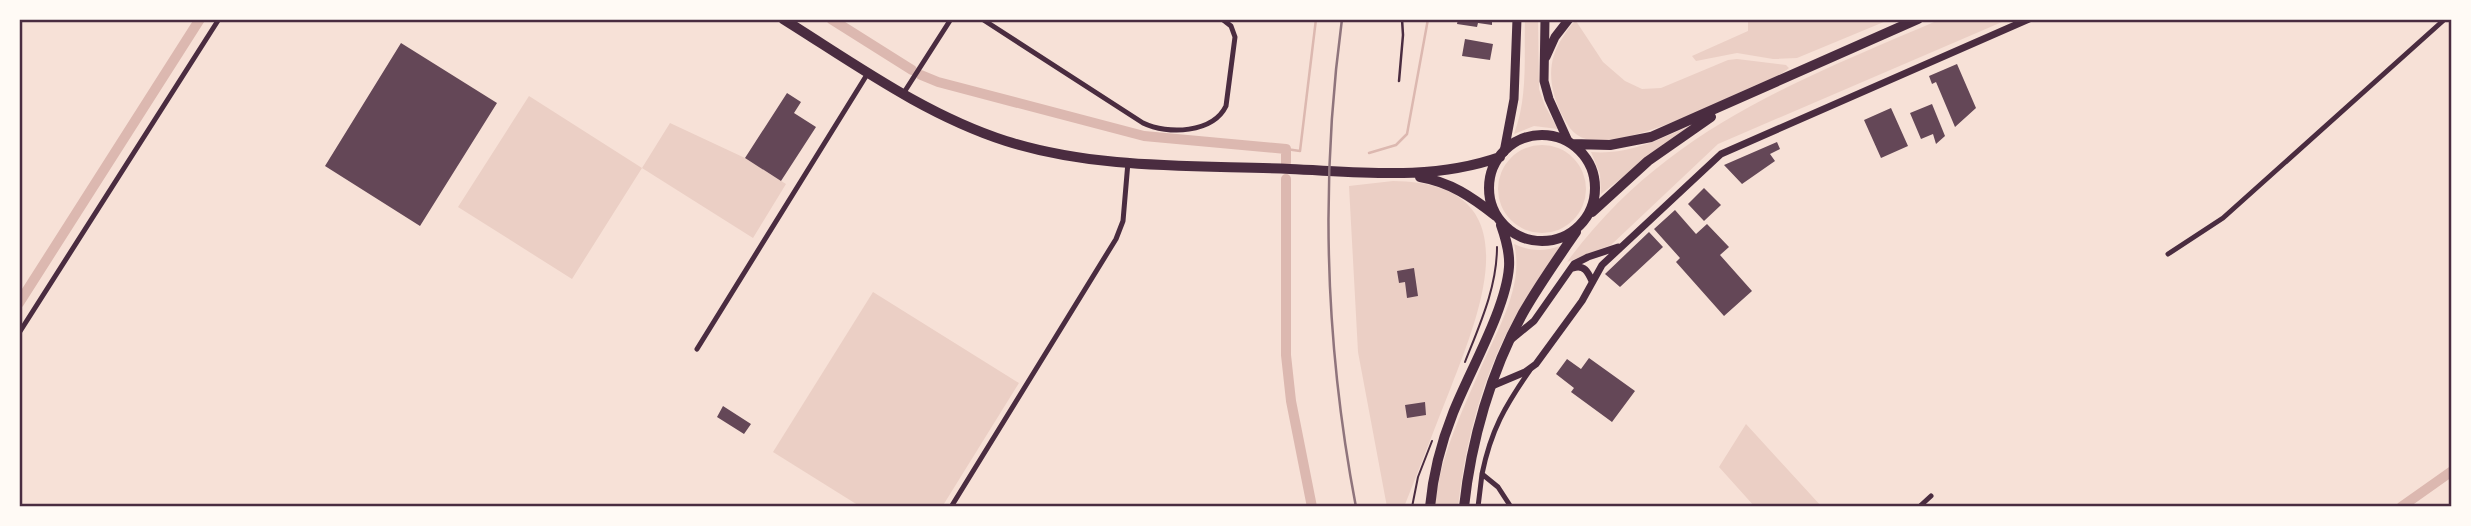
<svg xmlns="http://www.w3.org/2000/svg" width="2471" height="526" viewBox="0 0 2471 526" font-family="Jost,sans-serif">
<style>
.green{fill:#ebcfc5}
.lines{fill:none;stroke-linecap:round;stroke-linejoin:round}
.stream{stroke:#dcb8b0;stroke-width:2.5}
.canal{stroke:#dcb8b0;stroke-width:10}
.building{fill:#644757}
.path{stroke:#4a2c40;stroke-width:2}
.service{stroke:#4a2c40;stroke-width:2.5}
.minor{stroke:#4a2c40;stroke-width:5}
.tertiary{stroke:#4a2c40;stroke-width:7}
.primary{stroke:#4a2c40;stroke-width:9}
.trunk{stroke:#4a2c40;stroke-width:10}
.rail{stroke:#8f747c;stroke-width:2.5}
.neatline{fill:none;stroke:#4a2c40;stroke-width:2.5}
</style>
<rect width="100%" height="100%" fill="#f7e1d7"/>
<!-- green -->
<path class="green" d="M1525,19H1538L1539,89L1545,106L1558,129L1534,126L1514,134C1528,98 1524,57 1525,19Z
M1757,19H1891L1797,58L1773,59L1737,53L1696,61L1692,56L1748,31V21Z
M1941,19H2009L1718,144L1611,245L1567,262C1665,129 1795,82 1941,19Z
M1576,21L1603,62L1625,81L1642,89L1661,88L1728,60L1737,59L1786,65L1789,68C1779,77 1760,83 1747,89C1708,107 1627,148 1586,139C1572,135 1567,124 1561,113C1549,87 1546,62 1563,37C1567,31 1570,25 1576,21Z
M529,96L642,168L670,123L745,158L786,184L753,238L642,168L572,279L458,207Z
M1689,126L1601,194L1600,174L1591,152C1626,155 1657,141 1689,126Z
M1498 189a44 44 0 1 1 88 0a44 44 0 1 1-88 0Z
M1393,181C1533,182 1482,307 1451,387C1435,427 1420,467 1404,507H1387L1358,352L1349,186Z
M1514,244C1530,251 1543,252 1560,246C1539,280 1515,313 1499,349C1477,398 1464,453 1458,507H1435C1439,459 1461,414 1480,370C1496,332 1525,286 1514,244Z
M873,292L1019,383L942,507H861L773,452Z
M1746,424L1822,507H1755L1719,467Z"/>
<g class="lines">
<!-- stream -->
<path class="stream" d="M1286,149L1300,151L1316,19
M1369,153L1396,145L1407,134L1428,19"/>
<!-- canal -->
<path class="canal" d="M831,19L912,70
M921,75L938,82L1144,136L1286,149V163
M1286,179V355L1291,401L1312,507
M19,303L200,19
M2401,507L2452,471"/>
</g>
<!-- building -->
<path class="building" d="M1458,19H1492V25L1478,23L1477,27L1457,24Z
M1465,39L1493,44L1490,60L1462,56Z
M401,43L497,103L420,226L325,166Z
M1957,64L1976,108L1955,127L1936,82L1932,84L1929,76Z
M787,93L801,102L794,113L816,127L781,181L745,158Z
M1932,104L1945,136L1936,144L1933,134L1921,139L1910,113Z
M1891,108L1908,146L1881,158L1864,120Z
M1777,142L1780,149L1770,154L1775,161L1742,184L1724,165Z
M1704,188L1721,205L1704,221L1688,204Z
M1675,210L1696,234L1707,224L1729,247L1720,255L1752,291L1724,316L1676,262L1680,258L1654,229Z
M1649,232L1663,247L1620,287L1605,274Z
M1414,268L1418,296L1407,298L1405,282L1399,283L1397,271Z
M1589,358L1635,391L1612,422L1571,392L1574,388L1556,374L1567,359L1581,369Z
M1425,402L1426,415L1407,418L1405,405Z
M723,406L751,424L744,434L717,417Z"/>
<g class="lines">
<!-- path -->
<path class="path" d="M1465,362C1480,324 1497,287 1497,247
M1412,507L1418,477L1432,441"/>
<!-- service -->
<path class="service" d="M1399,81L1403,35L1402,19"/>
<!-- minor -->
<path class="minor" d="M982,19L1143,123C1168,135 1213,133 1226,106L1235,37L1231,26L1222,19
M903,94L951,19
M2168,254L2223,218L2445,19
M19,333L219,19
M697,349L868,73
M951,507L1116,239L1123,221L1128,162
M1478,507L1482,474
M1511,507L1498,487L1482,474C1491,430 1505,406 1530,370
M1919,507L1931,496"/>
<!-- tertiary -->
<path class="tertiary" d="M1573,268C1584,264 1588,272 1592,281
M1512,339L1534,321L1574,264L1588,257L1618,247
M1492,386L1525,372L1536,364L1582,301L1602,265L1721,154L2029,19"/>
<!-- primary -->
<path class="primary" d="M1545,19L1544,81L1549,99L1568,141
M1546,57L1555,37L1569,19
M1504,152L1514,99L1517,19"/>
<!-- trunk -->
<path class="trunk" d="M783,19C855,64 925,115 1006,141C1097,170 1196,165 1290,169C1361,172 1432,181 1500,157
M1489 188a53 53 0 1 1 106 0a53 53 0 1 1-106 0Z
M1572,144L1610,145L1651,137L1918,19
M1420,177C1450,182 1472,197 1496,216
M1592,212L1648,161L1711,117
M1430,507C1433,474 1441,443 1453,413C1469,372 1506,309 1509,267C1510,252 1506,239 1501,225
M1464,507C1471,441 1491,371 1523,313C1539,285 1558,258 1576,232"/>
<!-- rail -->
<path class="rail" d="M1342,19C1320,182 1325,345 1356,507"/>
</g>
<!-- border -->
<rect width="2471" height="526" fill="none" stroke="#fffaf5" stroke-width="42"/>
<rect x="21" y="21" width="2429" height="484" class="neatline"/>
</svg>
